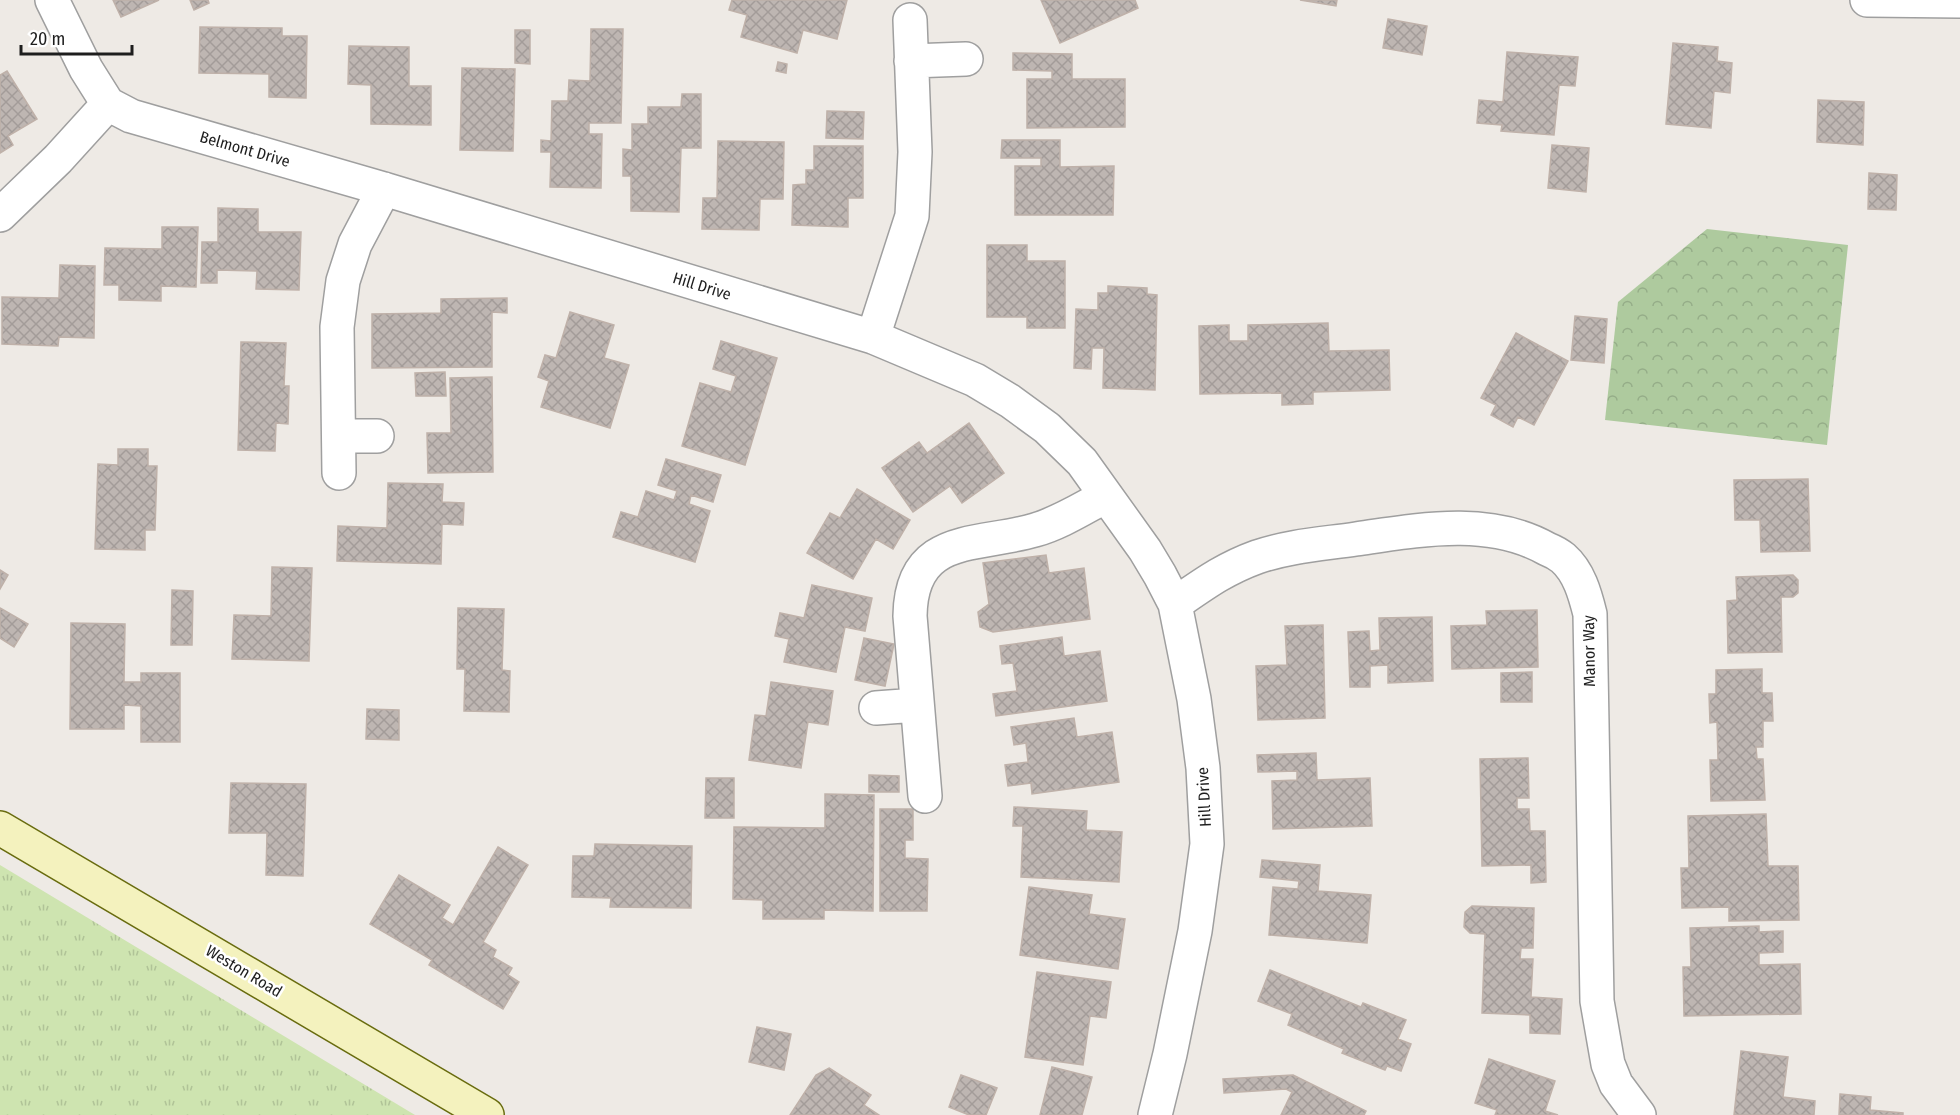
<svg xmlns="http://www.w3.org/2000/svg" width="1960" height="1115" viewBox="0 0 1960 1115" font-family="'Fira Sans Condensed',sans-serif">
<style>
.grass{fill:url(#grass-tufts)}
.forest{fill:url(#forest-crowns)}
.building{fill:url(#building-cross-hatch);stroke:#bfb1a9;stroke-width:1.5}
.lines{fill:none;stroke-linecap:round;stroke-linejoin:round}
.street-casing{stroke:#9f9f9f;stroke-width:36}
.secondary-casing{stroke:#696c0f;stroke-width:36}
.street{stroke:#fff;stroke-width:33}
.secondary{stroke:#f4f2be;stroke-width:33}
.labels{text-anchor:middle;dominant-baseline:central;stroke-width:5;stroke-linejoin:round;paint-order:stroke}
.street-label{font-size:16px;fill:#1e1e1e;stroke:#fff}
</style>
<defs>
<pattern id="grass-tufts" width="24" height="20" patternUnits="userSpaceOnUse" patternTransform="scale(1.5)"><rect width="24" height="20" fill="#cee4b0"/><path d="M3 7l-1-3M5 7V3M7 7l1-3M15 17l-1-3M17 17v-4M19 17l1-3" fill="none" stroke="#b0c397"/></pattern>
<pattern id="forest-crowns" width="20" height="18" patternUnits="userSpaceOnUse" patternTransform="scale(1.5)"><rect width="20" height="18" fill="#aeca9e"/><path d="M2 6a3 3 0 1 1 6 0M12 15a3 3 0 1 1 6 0" fill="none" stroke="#95ad88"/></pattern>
<pattern id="building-cross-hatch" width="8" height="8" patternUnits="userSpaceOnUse" patternTransform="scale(1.5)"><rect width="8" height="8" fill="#beb6b2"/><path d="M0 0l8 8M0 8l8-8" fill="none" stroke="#a39c99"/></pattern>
</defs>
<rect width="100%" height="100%" fill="#eeeae5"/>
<!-- grass -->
<path class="grass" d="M0,865L415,1115H0Z"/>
<!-- forest -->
<path class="forest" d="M1707,229L1848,245L1827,445L1605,420L1618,302Z"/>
<!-- building -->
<path class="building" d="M113,0H159L121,17Z
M190,0H208L209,3L194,10Z
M732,0H847L837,39L803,30L797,53L741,37L747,15L729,10Z
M1041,0H1135L1138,8L1060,43Z
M1300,0H1337L1336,6Z
M1388,19L1427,26L1422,55L1383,48Z
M200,27L282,28V36H307L306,98L269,97V74L199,73Z
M591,29H623L621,123H589V134H602L601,188L550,187L551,152H541V140L551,141L552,101H568L569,80L590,81Z
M515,30H530V64L515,63Z
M1673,43L1718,47L1717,61L1732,63L1730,93L1714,91L1711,128L1666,124Z
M349,46L409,47V86H431V125L371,124V85L348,84Z
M1507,52L1578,57L1575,86L1559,85L1554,135L1501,131L1502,125L1477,123L1479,100L1503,102Z
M1013,53L1072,54V79H1125V127L1027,128V79H1052V71L1013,70Z
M778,62L787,64L786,73L776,71Z
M462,68L515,69L513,151L460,150Z
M7,71L37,119L8,136L13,145L0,153V75Z
M682,94H701V148H681L679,212L631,211V176H623V149L632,150V124H648V107H681Z
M1818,100L1864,102L1863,145L1817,142Z
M827,111L864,112L863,139L826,138Z
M1002,140H1060V167L1114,166L1113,215H1015V166H1041V158H1001Z
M718,141L784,142L783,199H760L759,230L702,229L703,198H717Z
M1552,145L1589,148L1586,192L1548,188Z
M814,146H863V198H848V227L792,225L793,185L806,184V170H814Z
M1869,173L1897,175L1896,210L1868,209Z
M218,208L258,209V232H301L299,290L256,289L257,271L217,270V283H201L202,242H218Z
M162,227H198L196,287L161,286V301L119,300V285H104L105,248L162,249Z
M987,245H1027V261H1065V328H1027V317H987Z
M60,265L95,266L94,338L59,337L58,346L2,344V297L59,298Z
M1108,286L1147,288V294L1157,295L1155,390L1103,388L1104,348H1092L1091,369L1074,368L1076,309L1098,310V293H1108Z
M507,298V313L492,312V367L372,368V314L441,313V299Z
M570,312L614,325L604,358L629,365L610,428L541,407L549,381L538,377L545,355L556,358Z
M1575,316L1607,319L1604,363L1571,360Z
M1328,323L1329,351L1389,350L1390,390L1313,392V404L1282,405V393L1200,394L1199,326L1229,325V341H1248V325Z
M1516,333L1568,361L1534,425L1518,417L1513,427L1491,415L1496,405L1481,398Z
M721,341L777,358L745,465L682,446L700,383L731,392L736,376L713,369Z
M241,342L286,343L284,386H289L288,424L276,423L275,451L238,450Z
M445,372L446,396H416L415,373Z
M492,377L493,472L428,473L427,433H451L450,378Z
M969,423L1004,473L962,503L950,486L913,512L882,468L919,442L927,453Z
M118,449H148V466H157L155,530H145V550L95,549L98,464L118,465Z
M666,459L721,475L713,502L691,495L689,504L710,511L695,562L613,537L621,512L638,517L646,491L674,500L677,491L658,485Z
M1808,479L1810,551L1761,552L1760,520H1735L1734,480Z
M388,483L443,484L442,502L464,503L463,525L442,524L441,564L337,561L338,526L387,528Z
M857,489L910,520L893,549L876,539L853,579L807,553L830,513L840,518Z
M1046,555L1049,573L1084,568L1090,619L993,632L980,627L978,612L989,604L983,563Z
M272,567L312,568L309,661L232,659L234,615L271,616Z
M0,570L8,575L0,589Z
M1793,575L1798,580V593L1793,597H1781L1782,652L1728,653L1727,601L1737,600L1736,577Z
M812,585L872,598L865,631L845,627L836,672L784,662L789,639L775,636L780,613L804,618Z
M172,590L193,591L192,645H171Z
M0,608L28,624L14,647L0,638Z
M458,608L504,609L502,670L510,671L509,712L464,711L465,669H457Z
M1537,610L1538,667L1452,669L1451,626L1487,625L1486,611Z
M1432,617L1433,681L1388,683V665L1370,666V687H1350L1348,632L1369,631L1370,651L1380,650L1379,618Z
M71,623L125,624L124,682H141V673H180V742H141V706L124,705V729H70Z
M1323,625L1325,718L1258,720L1256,666L1287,665L1285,626Z
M1062,637L1064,656L1100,651L1107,701L996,716L993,694L1017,691L1013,663L1002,664L1000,646Z
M864,638L894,644L885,686L855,680Z
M1762,669V693H1772L1773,721H1763V747H1756L1757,759H1763L1765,800L1711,801L1710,760H1718L1717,722L1710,723L1709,694H1716V670Z
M1532,672V702H1501V673Z
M771,682L833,691L828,725L808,722L801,768L749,760L755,715L766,716Z
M367,709L399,710V740L366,739Z
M1074,718L1077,737L1112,732L1119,782L1032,794L1031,783L1008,786L1005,765L1028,762L1026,743L1014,745L1011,727Z
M1316,753L1317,780L1370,778L1372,826L1273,829L1272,781L1297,780V771L1258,772L1257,755Z
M1528,758L1529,798H1517V809H1529L1530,831H1545L1546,882L1531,883V865L1482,866L1480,759Z
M869,775L899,776V792H869Z
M706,778H734V818H705Z
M231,783L306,784L303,876L266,875L267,833H229Z
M825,794L874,795L873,911L824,910V919H763V900L733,899L734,827L825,828Z
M1014,807L1087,811L1086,830L1122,832L1119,882L1021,877L1023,826H1013Z
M880,809H913V840H905V858L928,859L927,911H880Z
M1766,814L1768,866H1798L1799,920L1729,921V907L1682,908L1681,868H1689L1688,816Z
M595,844L692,846L691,908L610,907L611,898L572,897L573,856H594Z
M498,847L528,865L483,942L496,950L493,957L512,968L508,975L519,982L503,1009L429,965L432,960L370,924L399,875L450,905L442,918L453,925Z
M1262,860L1320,865L1318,891L1371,895L1367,943L1269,935L1273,887L1298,889L1299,881L1260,877Z
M1029,887L1092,895L1089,914L1125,919L1118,969L1020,955Z
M1472,906L1534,908L1533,948H1521L1520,959H1533L1531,997L1562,999L1560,1034L1530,1033V1015L1482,1013L1485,934L1470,933L1464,927L1465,912Z
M1759,926V932L1783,931V952L1759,953V965L1800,964L1801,1014L1684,1016L1683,967H1691L1690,928Z
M1270,970L1361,1007L1363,1003L1406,1020L1398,1039L1411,1044L1401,1071L1387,1066L1385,1070L1342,1053L1344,1049L1288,1025L1292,1014L1258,1001Z
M1037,972L1111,982L1106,1018L1090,1016L1083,1065L1025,1057Z
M757,1027L791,1034L784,1070L749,1062Z
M1741,1051L1788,1057L1783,1097L1815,1101L1814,1115H1734Z
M1489,1059L1555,1081L1545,1111L1558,1115H1495L1497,1110L1475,1103Z
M1052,1067L1092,1077L1082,1115H1040Z
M829,1068L871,1095L864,1105L879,1115H790L816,1075Z
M961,1075L997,1088L986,1115H969L949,1107Z
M1293,1075L1366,1111L1364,1115H1281L1292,1092L1286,1089L1224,1093L1223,1079Z
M1840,1094L1871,1097L1870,1110L1903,1113V1115H1839Z"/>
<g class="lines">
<defs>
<path id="street" d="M52,0L86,69L108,104L131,116L384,189L873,337L975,380L1010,401L1047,428L1082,462L1145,550L1160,575L1175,604L1194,699L1203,768L1207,844L1195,931L1170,1054L1155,1115
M1867,0L1960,1
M911,61L966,59
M0,215L58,159L108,104
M873,337L912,216L915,152L910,20
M339,436H377
M339,473L337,327L343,281L355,244L384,189
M1175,604C1204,584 1224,569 1257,557C1289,546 1322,544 1356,539C1418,530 1489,516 1547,549C1552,551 1558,554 1563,558C1579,572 1585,594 1590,614L1597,1001L1608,1064L1616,1084L1639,1115
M876,708L917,705
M925,796L910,616C911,533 977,547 1035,530C1060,523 1083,508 1106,496"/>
<path id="secondary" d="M0,828L487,1115"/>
</defs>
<!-- street casing -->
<use href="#street" class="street-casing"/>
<!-- secondary casing -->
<use href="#secondary" class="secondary-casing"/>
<!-- street -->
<use href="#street" class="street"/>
<!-- secondary -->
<use href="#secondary" class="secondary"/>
</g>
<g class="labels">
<!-- street labels -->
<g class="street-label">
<text transform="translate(245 149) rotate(16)">Belmont Drive</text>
<text transform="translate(702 286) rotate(17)">Hill Drive</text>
<text transform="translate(1589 651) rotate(-91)">Manor Way</text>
<text transform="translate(1204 797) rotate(-93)">Hill Drive</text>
<text transform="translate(244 971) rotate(31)">Weston Road</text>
</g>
</g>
<!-- scale -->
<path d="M21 45v9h111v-9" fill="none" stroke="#1e1e1e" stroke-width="3"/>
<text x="30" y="45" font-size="18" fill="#1e1e1e" stroke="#ffffff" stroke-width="4.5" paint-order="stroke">20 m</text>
</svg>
